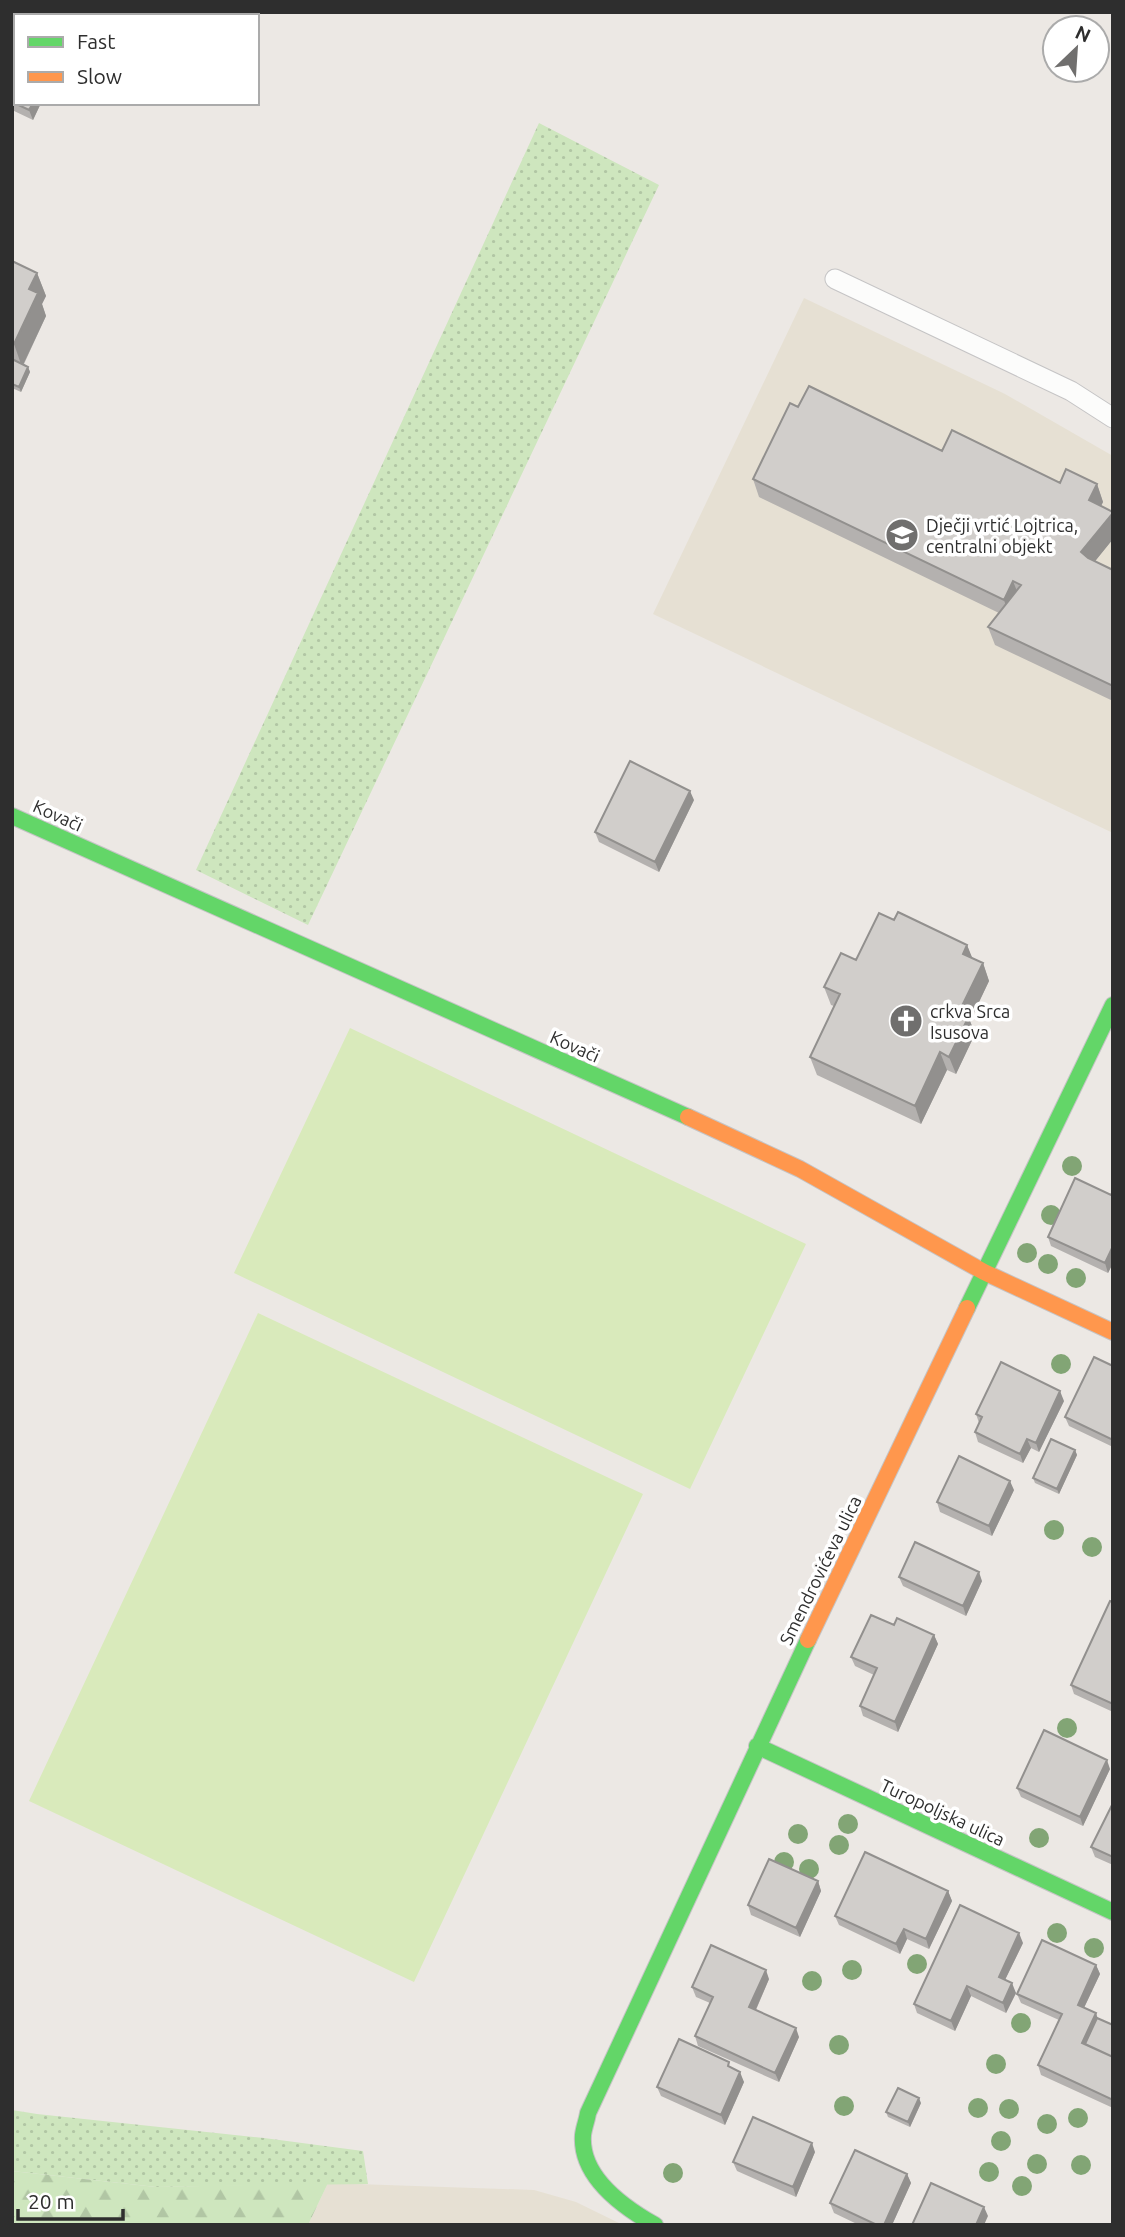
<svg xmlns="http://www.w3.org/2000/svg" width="1125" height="2237" viewBox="0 0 1125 2237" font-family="Ubuntu,sans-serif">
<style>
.education{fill:#e6e0d3}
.grass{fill:url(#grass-dots)}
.forest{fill:url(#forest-firs)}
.pitch{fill:#d9eabb}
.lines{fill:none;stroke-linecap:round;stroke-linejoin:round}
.lane-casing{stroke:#c5c4c5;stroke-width:21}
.fast-casing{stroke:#c5c4c5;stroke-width:18}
.slow-casing{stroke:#c5c4c5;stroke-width:18}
.lane{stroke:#fcfcfb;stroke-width:19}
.fast{stroke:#63d668;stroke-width:16}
.slow{stroke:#ff974d;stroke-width:16}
.tree{fill:#82a575}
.wall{fill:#b4b1af}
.shaded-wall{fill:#92908e}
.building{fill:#d1cecb;stroke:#92908e;stroke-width:2}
.labels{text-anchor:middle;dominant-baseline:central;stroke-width:7;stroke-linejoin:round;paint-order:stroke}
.poi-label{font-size:18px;fill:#2e2e2e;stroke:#fff;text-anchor:start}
.street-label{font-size:18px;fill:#2e2e2e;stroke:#fff}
</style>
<defs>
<pattern id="grass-dots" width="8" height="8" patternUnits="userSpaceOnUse" patternTransform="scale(1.75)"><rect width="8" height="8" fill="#cee6be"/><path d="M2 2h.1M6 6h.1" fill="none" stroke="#b1c6a4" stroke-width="1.8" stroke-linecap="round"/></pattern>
<pattern id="forest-firs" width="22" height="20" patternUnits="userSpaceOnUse" patternTransform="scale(1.75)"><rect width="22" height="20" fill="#cee6be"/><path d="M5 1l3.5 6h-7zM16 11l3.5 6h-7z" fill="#b1c6a4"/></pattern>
</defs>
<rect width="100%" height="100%" fill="#ece8e4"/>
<!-- education -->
<path class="education" d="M804,298L1005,394L1113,456V833L653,614Z
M328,2183L534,2190L576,2202L623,2225H308Z"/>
<!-- grass -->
<path class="grass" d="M539,123L659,185L308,925L196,870Z
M12,2110L37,2114L264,2138L363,2151L368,2184L156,2187L12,2171Z"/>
<!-- forest -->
<path class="forest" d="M12,2171L156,2187L328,2183L308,2225H12Z"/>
<!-- pitch -->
<path class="pitch" d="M350,1028L806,1244L690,1489L234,1273Z
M258,1313L643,1494L414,1982L29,1801Z"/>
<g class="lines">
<defs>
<path id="lane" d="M835,279L1071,391L1113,418"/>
<path id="fast" d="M12,816L688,1117
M967,1308L1113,1005
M757,1746L1113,1912
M655,2225C623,2207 580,2176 583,2135C584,2127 587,2120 588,2113L808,1640"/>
<path id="slow" d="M688,1117L800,1169L984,1272L1113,1332
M808,1640L967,1308"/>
</defs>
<!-- lane casing -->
<use href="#lane" class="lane-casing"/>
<!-- fast casing -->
<use href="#fast" class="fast-casing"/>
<!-- slow casing -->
<use href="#slow" class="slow-casing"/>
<!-- lane -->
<use href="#lane" class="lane"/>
<!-- fast -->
<use href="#fast" class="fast"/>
<!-- slow -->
<use href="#slow" class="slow"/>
</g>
<!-- trees -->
<g class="tree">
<circle cx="1072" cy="1166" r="10"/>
<circle cx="1051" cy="1215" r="10"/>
<circle cx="1027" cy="1253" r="10"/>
<circle cx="1048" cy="1264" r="10"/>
<circle cx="1076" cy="1278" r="10"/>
<circle cx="1061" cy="1364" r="10"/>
<circle cx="1054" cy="1530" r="10"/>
<circle cx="1092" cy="1547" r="10"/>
<circle cx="1067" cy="1728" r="10"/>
<circle cx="848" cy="1824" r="10"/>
<circle cx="798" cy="1834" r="10"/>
<circle cx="1039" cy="1838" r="10"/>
<circle cx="839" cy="1845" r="10"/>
<circle cx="784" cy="1862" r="10"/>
<circle cx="809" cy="1869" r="10"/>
<circle cx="1057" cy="1933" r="10"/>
<circle cx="1094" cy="1948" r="10"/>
<circle cx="917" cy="1964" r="10"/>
<circle cx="852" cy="1970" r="10"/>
<circle cx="812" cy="1981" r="10"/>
<circle cx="1021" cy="2023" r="10"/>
<circle cx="839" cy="2045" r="10"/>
<circle cx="996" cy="2064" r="10"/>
<circle cx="844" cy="2106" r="10"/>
<circle cx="978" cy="2108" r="10"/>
<circle cx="1009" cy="2109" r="10"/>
<circle cx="1078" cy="2118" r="10"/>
<circle cx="1047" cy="2124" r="10"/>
<circle cx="1001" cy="2141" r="10"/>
<circle cx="1037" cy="2164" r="10"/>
<circle cx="1081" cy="2165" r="10"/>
<circle cx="989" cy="2172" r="10"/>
<circle cx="673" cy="2173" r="10"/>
<circle cx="1022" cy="2186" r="10"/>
</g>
<!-- wall -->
<path class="wall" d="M12,41L16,103H41L33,120L12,110Z
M12,261L37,273L46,296L42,304L46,316L24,364L28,367L30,372L21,392L12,388Z
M798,407L942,451L1060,483L1097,484L1103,502L1101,506L1113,513V539L1095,561L1113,570V701L995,645L988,627L999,613L759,497L753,479Z
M694,800L659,872L599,842L595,832Z
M894,920L967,945L972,959L983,963L989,981L970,1021L975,1034L956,1074L947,1070L921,1124L817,1075L810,1057L834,1006L831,1005L824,987L856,960Z
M1113,1192V1263L1108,1273L1051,1246L1048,1237L1111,1195Z
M1113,1366V1447L1069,1426L1065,1417Z
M1064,1401L1039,1452L1031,1448L1023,1463L978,1442L975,1432L979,1423L976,1414Z
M1075,1450L1077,1455L1059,1494L1035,1483L1033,1478Z
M1014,1490L992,1536L940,1512L937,1502Z
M899,1577L982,1581L966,1616L903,1586Z
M1113,1602V1712L1074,1694L1071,1685Z
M934,1635L938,1644L898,1732L863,1716L860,1706L874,1675L855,1666L851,1657Z
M1110,1769L1083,1826L1021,1797L1017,1788Z
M1113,1803V1865L1095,1857L1091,1847Z
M818,1881L821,1891L800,1937L751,1915L748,1905Z
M948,1891L952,1901L929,1949L907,1939L900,1954L839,1925L835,1916Z
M1023,1943L1005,1980L1016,1993L1006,2013L971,1996L955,2031L917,2013L914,2004Z
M1096,1965L1100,1974L1084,2008L1097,2018L1113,2025V2108L1041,2075L1038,2065L1059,2020L1021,2003L1017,1994Z
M769,1979L756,2010L799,2037L779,2082L698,2046L695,2036L710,2003L696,1997L692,1987Z
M731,2068L744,2082L725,2125L661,2096L657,2087Z
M921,2103L910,2127L888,2117L886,2112Z
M815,2152L796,2197L737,2171L733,2162Z
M907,2174L911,2183L892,2225H859L834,2213L830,2203Z"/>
<!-- shaded-wall -->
<path class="shaded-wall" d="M33,103H41L33,120L29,110Z
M37,273L46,296L42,304L46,316L22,367L14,344L29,289Z
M28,367L30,372L21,392L19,387Z
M1097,484L1103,502L1095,518L1089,500Z
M1113,513V539L1088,570L1081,552Z
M1013,581L1020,599L1010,618L1004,600Z
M690,791L694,800L659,872L655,862Z
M967,945L974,962L963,954Z
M983,963L989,981L970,1021L975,1034L956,1074L949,1057L959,1012Z
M940,1052L947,1070L921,1124L915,1106Z
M1113,1246V1263L1108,1273L1105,1263Z
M1060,1391L1064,1401L1039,1452L1036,1443Z
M1027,1439L1031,1448L1023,1463L1020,1454Z
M1075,1450L1077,1455L1059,1494L1057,1489Z
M1010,1481L1014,1490L992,1536L989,1526Z
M979,1572L982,1581L966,1616L963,1606Z
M934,1635L938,1644L898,1732L895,1722Z
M1107,1760L1110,1769L1083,1826L1080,1817Z
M818,1881L821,1891L800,1937L796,1928Z
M948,1891L952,1901L929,1949L926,1939Z
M904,1929L907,1939L900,1954L896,1944Z
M1019,1933L1023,1943L1002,1986L999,1977Z
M1096,1965L1100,1974L1081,2014L1078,2005Z
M766,1970L769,1979L753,2016L749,2007Z
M1012,1983L1016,1993L1006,2013L1003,2003Z
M967,1986L971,1996L955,2031L951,2021Z
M1096,2013L1099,2022L1087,2049L1082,2043Z
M796,2028L799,2037L779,2082L775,2073Z
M740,2072L744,2082L725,2125L721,2115Z
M919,2098L921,2103L910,2127L908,2122Z
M812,2143L815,2152L796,2197L793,2187Z
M907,2174L911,2183L892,2225H884Z
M984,2207L988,2216L984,2225H976Z"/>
<!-- building -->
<path class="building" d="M26,12H53L60,16H25Z
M16,34V103H33L29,110L12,102V41Z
M12,261L37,273L29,289L38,293L14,344L12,343Z
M12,359L28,367L19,387L12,384Z
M809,386L942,451L952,430L1060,483L1066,469L1097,484L1089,500L1113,512V513L1081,552L1088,558L1113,570V686L988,627L1021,585L1013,581L1004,600L753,479L790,403L798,407Z
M630,761L690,791L655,862L595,832Z
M898,912L967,945L963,954L983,963L959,1012L969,1016L949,1057L940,1052L915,1106L810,1057L840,994L824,987L841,953L856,960L879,913L894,920Z
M1075,1178L1111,1195L1113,1192V1246L1105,1263L1048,1237Z
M1094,1357L1113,1366V1440L1065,1417Z
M1001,1362L1060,1391L1036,1443L1027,1439L1020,1454L975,1432L982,1417L976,1414Z
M1051,1439L1075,1450L1057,1489L1033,1478Z
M959,1456L1010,1481L989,1526L937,1502Z
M915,1542L979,1572L963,1606L899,1577Z
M1110,1601L1113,1602V1704L1071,1685Z
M871,1615L894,1625L897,1618L934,1635L895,1722L860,1706L877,1668L851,1657Z
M1044,1730L1107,1760L1080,1817L1017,1788Z
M1113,1803V1857L1091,1847Z
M865,1852L948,1891L926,1939L904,1929L896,1944L835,1916Z
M769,1859L818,1881L796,1928L748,1905Z
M960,1905L1019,1933L999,1977L1012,1983L1003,2003L967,1986L951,2021L914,2004Z
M1042,1940L1096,1965L1078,2005L1096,2013L1082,2043L1113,2057V2100L1038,2065L1062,2014L1017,1994Z
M711,1945L766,1970L749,2007L796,2028L775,2073L695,2036L713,1997L692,1987Z
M1097,2018L1113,2025V2057L1085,2044Z
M679,2039L729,2062L728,2066L740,2072L721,2115L657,2087Z
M898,2088L919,2098L908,2122L886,2112Z
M753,2117L812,2143L793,2187L733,2162Z
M855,2150L907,2174L884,2225H877L830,2203Z
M931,2183L984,2207L976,2225H912Z"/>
<!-- icons -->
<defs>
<symbol id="school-disc" viewBox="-11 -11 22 22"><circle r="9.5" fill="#706f6e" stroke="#fff"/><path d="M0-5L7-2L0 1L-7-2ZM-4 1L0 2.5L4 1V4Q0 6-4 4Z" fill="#fff"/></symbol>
<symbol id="church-disc" viewBox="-11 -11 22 22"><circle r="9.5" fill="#706f6e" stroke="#fff"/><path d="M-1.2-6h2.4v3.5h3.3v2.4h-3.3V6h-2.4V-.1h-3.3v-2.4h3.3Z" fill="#fff"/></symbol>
</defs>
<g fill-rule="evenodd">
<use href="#school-disc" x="883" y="516" width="38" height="38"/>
<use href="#church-disc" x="887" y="1002" width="38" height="38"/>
</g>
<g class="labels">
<!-- poi labels -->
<g class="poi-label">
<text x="926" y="525">Dječji vrtić Lojtrica,<tspan x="926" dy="21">centralni objekt</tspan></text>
<text x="930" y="1011">crkva Srca<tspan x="930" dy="21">Isusova</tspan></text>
</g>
<!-- street labels -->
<g class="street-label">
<text transform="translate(58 815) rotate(24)">Kovači</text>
<text transform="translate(575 1046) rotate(24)">Kovači</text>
<text transform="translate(820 1570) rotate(-64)">Smendrovićeva ulica</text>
<text transform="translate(943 1812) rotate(25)">Turopoljska ulica</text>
</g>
</g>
<!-- border -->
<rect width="1125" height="2237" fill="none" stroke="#2e2e2e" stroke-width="28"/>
<!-- legend -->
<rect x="14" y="14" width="245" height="91" fill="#ffffff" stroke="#ababab" stroke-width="2"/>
<rect x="28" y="37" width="35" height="10" fill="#63d668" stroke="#ababab" stroke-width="2"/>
<text x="77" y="49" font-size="21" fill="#2e2e2e">Fast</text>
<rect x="28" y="72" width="35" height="10" fill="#ff974d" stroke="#ababab" stroke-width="2"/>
<text x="77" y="84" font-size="21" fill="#2e2e2e">Slow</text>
<!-- north arrow -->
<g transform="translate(1076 49) rotate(25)"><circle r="33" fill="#ffffff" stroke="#ababab" stroke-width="2"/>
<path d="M0-5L12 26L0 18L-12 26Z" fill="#706f6e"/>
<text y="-10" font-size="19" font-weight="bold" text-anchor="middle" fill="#2e2e2e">N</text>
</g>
<!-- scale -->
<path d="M18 2209v10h105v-10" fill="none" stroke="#2e2e2e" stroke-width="3.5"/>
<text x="28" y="2209" font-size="21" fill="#2e2e2e" stroke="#ffffff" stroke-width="5" paint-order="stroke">20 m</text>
</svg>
